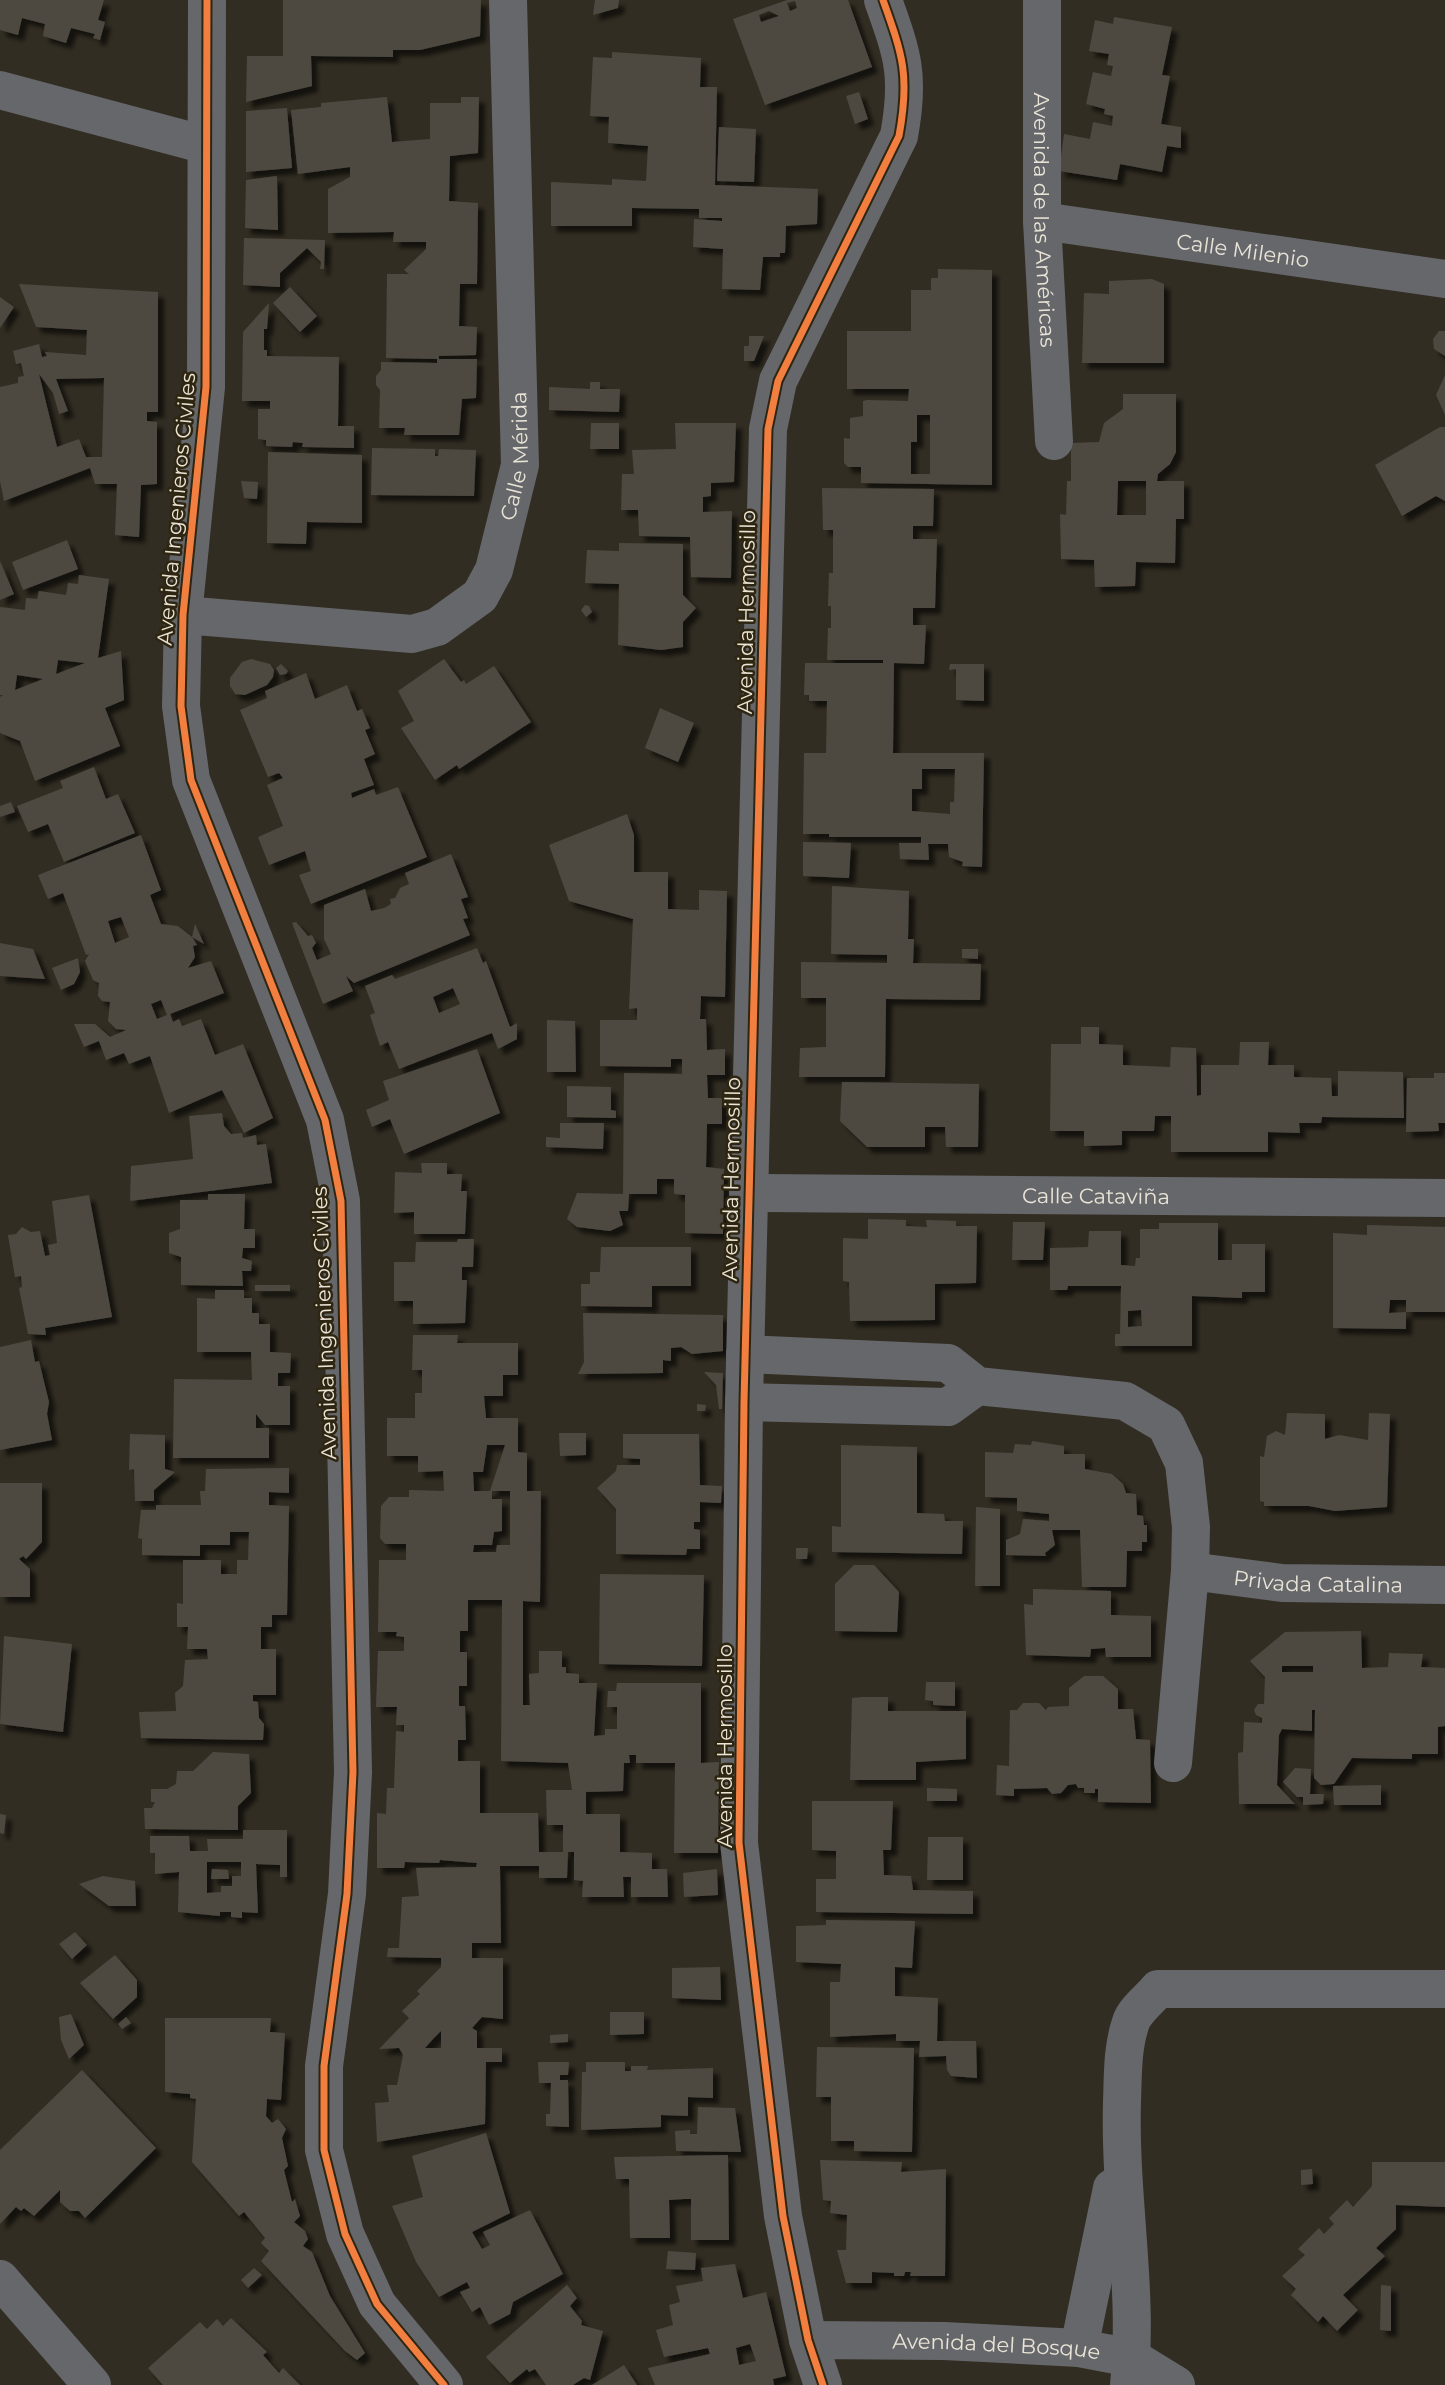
<svg xmlns="http://www.w3.org/2000/svg" width="1445" height="2385" viewBox="0 0 1445 2385" font-family="Montserrat,sans-serif">
<style>
.building{fill:#4d4940;fill-rule:evenodd;filter:url(#shadow)}
.lines{fill:none;stroke-linecap:round;stroke-linejoin:round}
.minor{stroke:#65676b;stroke-width:38}
.tertiary{stroke:#65676b;stroke-width:38}
.cycleway-casing{stroke:#2f2611;stroke-width:11}
.cycleway{stroke:#f27e40;stroke-width:7}
.labels{text-anchor:middle;dominant-baseline:central;stroke-width:5;stroke-linejoin:round;paint-order:stroke}
.street-label{font-size:21px;fill:#eae4d7;stroke:#2f2611}
</style>
<defs>
<filter id="shadow"><feDropShadow dx="6" dy="6" stdDeviation="2" flood-color="#0009"/></filter>
</defs>
<rect width="100%" height="100%" fill="#322d22"/>
<!-- building -->
<path class="building" d="M0,0H104L98,20L105,22L100,40L93,38L95,34L71,28L66,43L43,36L45,24L22,18L18,35L0,30Z
M283,0H481L480,36L420,50H393V57L311,56L312,86L246,102L247,56H283Z
M595,0H619L618,8L593,15Z
M787,0H848L872,67L765,105L733,19ZM795,1L797,8L790,11L787,3ZM769,11L779,16L761,22L759,15Z
M1114,17L1172,27L1162,75L1170,76L1161,124L1181,127V148L1167,146L1162,172L1120,164L1117,180L1059,171L1064,134L1090,139L1093,122L1112,126L1113,116L1104,114L1105,109L1086,104L1093,72L1111,76L1113,66L1107,65L1109,54L1089,51L1095,20L1113,24Z
M612,52L701,58L700,87H717L715,185L818,189L817,224L786,226L785,253H780V257H763L760,290L722,289L723,249L693,247L694,219L722,221V218H699V209L632,208V226H551V182L612,185V179L646,181L648,146L608,143L609,117L590,116L593,57L612,58Z
M859,92L868,119L855,124L846,96Z
M387,97L392,142L430,139V103H461V97H479L478,153L450,156L449,201L478,203L477,284H460L459,326L477,327L476,355L439,356V359H477L476,398L462,399L459,435H404L405,428H379L380,390L376,385V376L381,370V362L437,363V359L386,358L387,274H409L404,270L426,249V242H393L394,232L328,233V189L350,177V167L298,174L291,110L321,107V103Z
M287,108L292,168L246,172V111Z
M719,127L756,129L754,182L717,181Z
M277,176L278,230L245,228L246,180Z
M244,238L325,240L324,269H320L321,262L307,248L280,273V287L243,285Z
M938,269L992,270V485L861,483V467H848L844,463V438L850,439V418L863,416V401L867,400L908,401L909,389H847V331H911V290H931V278H938ZM917,415H930V474H911V442H917Z
M1152,279L1164,284V363H1082L1084,293L1109,294V281Z
M19,284L158,292V412H147V421L157,422V484L141,485L139,537L115,535L117,484H95L90,468L4,501L0,481V387L18,383V377L24,376L21,363L16,364L13,351L39,344L42,357L47,356L45,352L86,355L87,330L36,327ZM39,374L53,393L59,414L68,411L56,379L104,378L102,457H86L79,439L57,447Z
M290,287L317,316L300,332L273,303Z
M0,297L14,307L0,328Z
M269,303L267,329H264V350H267V356L339,357L338,426H354V448L302,447L303,443L293,442L292,447L266,446V440L258,439V409H270V401H242L243,332Z
M1439,331H1445V356L1434,349L1433,339Z
M749,336H764L754,361H744V346H749Z
M1445,375V415L1436,395Z
M590,382H600V389H620L619,412L549,410V387L590,389Z
M1123,394H1176V452L1170,464L1158,474L1157,481H1184V519H1176L1175,563L1136,562L1135,586L1095,587L1094,560L1061,559L1060,514L1066,515L1067,481H1071V443L1099,442L1104,423L1123,409ZM1118,481H1146V515H1117Z
M591,423H619V449H590Z
M675,423H736L734,482L711,483V496L703,497V512L732,511L731,578L691,577L690,537L639,536L638,510H621L622,474H634L632,450L676,449Z
M1440,427H1445V501L1436,496L1402,516L1375,465Z
M372,448L435,449V456H438L439,449L476,450L474,496L371,495Z
M268,452L362,455V523L307,522L306,544L267,543Z
M241,481L258,482L257,499L244,498Z
M822,488L934,489L933,526H913V539H937L935,608H913V625H926L924,664L894,663L893,753H984L982,867L962,866L963,862L949,857L948,844H928L929,860L900,859L899,843H921V837H829V834H803L804,753H826L827,701H809V695H804L805,663H883V660H827L828,628H831V606H828L829,573H833V530H823ZM922,769H955L954,802H950V814L912,811V789H922Z
M67,540L78,569L23,590L12,562Z
M619,543L683,544V595L696,608L683,622V647L661,650L618,645L619,584L585,583L587,550L619,551Z
M0,561L14,594L0,600Z
M79,575L109,579L98,658L121,651L124,700L105,708L120,746L35,781L20,741L0,733V697L3,695H0V607L25,610L26,598L37,599L39,591L66,595L68,583L78,584ZM58,660L85,663L56,674ZM17,675L43,679L15,690Z
M585,605L589,606L592,612L586,617L581,610Z
M251,659L270,664L274,670L273,677L267,685L245,695L235,694L230,686V678L242,662Z
M444,659L461,682L464,680L466,684L494,666L531,722L459,769L457,765L435,780L401,728L414,721L398,691Z
M281,664L288,671L286,674L280,675L276,668Z
M950,664H984V701L956,700V669L949,670Z
M306,673L315,699L347,685L357,711L362,709L370,728L365,730L375,754L364,759L374,785L351,793L352,798L374,789L376,795L398,787L427,857L311,904L299,875L311,871L305,851L269,865L258,837L283,826L267,785L283,778L279,773L268,777L240,710L267,698L265,691Z
M660,708L694,723L678,762L645,748Z
M94,767L106,799L118,794L135,833L64,862L48,824L28,832L17,806L63,788L60,781Z
M11,802L15,812L0,817V806Z
M627,814L634,835V872H668V909L699,910V890L727,891L725,997L701,996L700,1019H706L707,1050L725,1049V1075H707L708,1098H722V1124H707L706,1167L724,1169L723,1234L685,1233V1195L674,1194V1179H657V1194H629L628,1211H619L623,1225L610,1231L577,1227L567,1219L577,1193L623,1194L624,1073L682,1074V1059H671V1067L600,1066V1020H637V1008L629,1009L633,919L569,901L549,845Z
M141,835L161,890L150,895L161,924L178,926L192,937L197,945L193,946L195,957L188,968L211,961L224,993L170,1014L173,1022L179,1019L182,1026L201,1019L215,1055L243,1044L273,1118L244,1133L222,1090L169,1113L150,1056L129,1064L124,1053L106,1060L99,1041L84,1047L74,1024H95L110,1037L126,1030L116,1029L108,1021L110,1002L102,1001L98,996L99,983L93,980L85,961L89,954L86,955L63,893L48,899L38,875ZM121,917L129,937L115,943L108,921ZM161,1000L167,1015L157,1019L151,1004Z
M803,842L851,843L849,878L803,876Z
M451,854L468,897L461,899L468,918L463,919L470,935L354,983L346,976L353,991L323,1004L292,923L296,922L308,936L312,935L316,943L312,948L317,960L331,954L324,939V905L365,889L371,911L384,908L391,904L390,899L395,898L400,888L409,884L405,873Z
M832,886L909,891L908,939H914L913,963L981,964L980,1000L886,999L885,1077H799L800,1048L826,1047V998H801V962L887,963V955L831,954Z
M195,924L204,944L192,937Z
M0,943L33,949L45,979L0,976Z
M477,948L483,963L486,961L510,1027L517,1023V1039L498,1049L492,1033L399,1069L388,1042L380,1046L370,1015L375,1013L365,986L392,975L395,979ZM453,988L460,1004L439,1013L433,997Z
M962,949H978V959L962,958Z
M78,958L80,972L74,984L61,990L52,968Z
M547,1020L575,1021L576,1072H547Z
M1081,1027H1099V1044L1123,1045V1065L1170,1067L1171,1047L1196,1048L1197,1096L1201,1095V1065H1239L1240,1042H1269L1268,1065H1294V1077L1331,1078L1332,1096H1338V1071L1403,1072L1404,1118L1322,1117L1321,1123H1299L1300,1133L1268,1132V1152H1171V1116H1155L1154,1131H1122V1145L1084,1146V1131H1050L1051,1044H1081Z
M477,1049L500,1113L404,1154L390,1119L372,1127L366,1110L389,1100L383,1081Z
M1434,1073H1445V1123H1438L1439,1131L1406,1132L1407,1078H1434Z
M842,1082L979,1084L978,1147H946L945,1127H925V1147H867L840,1121Z
M567,1086L611,1087V1110L616,1111V1118L567,1117Z
M222,1113L224,1126L231,1134L242,1133L243,1138L256,1135L257,1145L266,1144L272,1183L130,1201L131,1166L193,1159L189,1116Z
M560,1123H604L603,1149L546,1147V1137L560,1138Z
M421,1163H447V1174H462L461,1191H467L465,1234H414V1212L394,1213L395,1172L422,1173Z
M208,1194H245L244,1229H255V1248H243L242,1258L252,1261L251,1271H242L243,1286L181,1285V1257L169,1253V1233L180,1229V1200H208Z
M89,1195L112,1317L45,1328L46,1335L28,1334L19,1288L22,1287L21,1276L15,1277L8,1235L16,1234L22,1227L31,1232L40,1231L45,1256L50,1255L48,1245L57,1243L52,1201Z
M868,1219L906,1220V1226L927,1227L926,1220L956,1221V1226H977L976,1283L935,1284V1320L850,1321L849,1282L843,1281V1238L868,1239Z
M1013,1222H1045L1043,1260H1012Z
M1159,1223H1218V1260H1232V1244H1265V1292H1242V1298L1192,1296V1346H1115V1334H1120L1121,1286H1068L1067,1290H1050V1248L1088,1247L1089,1231H1121V1265L1135,1266L1136,1258H1140V1229H1159ZM1141,1310L1142,1326L1128,1327V1311Z
M1367,1225L1445,1227V1312H1406V1300H1390L1389,1313L1406,1312V1329L1333,1328V1233L1367,1235Z
M458,1239H474L473,1267H462V1280H467L465,1323L413,1324V1301H394V1262H415L416,1242H457Z
M601,1247H691V1286H652V1307L581,1306V1284H590V1272H600Z
M255,1285H290V1291H255Z
M215,1290H244V1298H252V1313H259V1324H270V1352L291,1353L290,1373H278V1386H290V1425H265L256,1414V1428H269V1458H173L174,1379L252,1380L251,1352H197V1298L215,1299Z
M583,1313L723,1315V1351L692,1354L681,1347L671,1348V1361L663,1360V1373L578,1374L584,1362Z
M413,1335H458L457,1343H518V1375H503V1396H484L486,1418H518V1452L527,1453V1491H541L540,1602L523,1601V1705H530L529,1674L539,1673V1651H562V1667H566V1673L579,1674V1683H597L594,1736L605,1735V1729H617V1707H607L608,1691H616L617,1683H701V1763L719,1762L718,1853H674L675,1763H636V1755H629L630,1763H624L623,1791L586,1792V1814H620V1852L652,1853V1869H667L668,1897H631V1877H623L624,1897H582L583,1881L574,1880V1852H568L567,1878H539V1866H500L501,1943H472V1958H503V2019L482,2017L472,2028L477,2031V2048H502V2062H486L485,2124L377,2142L375,2103L389,2102L387,2085H397L403,2055L399,2048L379,2049L409,2018L402,2011L420,1994L417,1991L441,1967V1958L387,1957L388,1948H399L402,1897L419,1896L416,1868L476,1867L477,1863L440,1860L439,1863L405,1862L404,1868H377V1813L386,1814L387,1788H394L396,1731L404,1732V1725H396L397,1707H376L378,1651H404V1637L396,1636L397,1632H378L379,1560H406V1544H385L380,1538L381,1506L389,1497H409V1490L444,1491L443,1471L418,1472V1456H387V1418H415V1393H422V1370H412ZM487,1445H505L490,1491H510V1545H497L496,1552H473L474,1545H492L494,1532L502,1531V1499H492V1491H474L473,1472H483ZM468,1600H502L501,1761L568,1763L572,1790H546L547,1825H563V1852H539L538,1813H480V1761H458V1740H466L465,1706H459V1686H467V1652H460V1631H468ZM441,2031V2048H425L433,2039Z
M31,1340L35,1362L39,1361L49,1402L47,1414L52,1440L0,1450V1347Z
M704,1372L723,1373L722,1409H719L716,1385Z
M697,1404L706,1405L705,1411H697Z
M1287,1413L1325,1414V1439L1339,1435L1368,1440L1369,1413L1390,1414L1387,1507L1335,1511L1309,1506H1264V1502L1260,1501V1456L1264,1457L1267,1436L1276,1431L1285,1435Z
M559,1433H586V1455L560,1456Z
M130,1434L165,1435V1469L175,1472L154,1490V1501H135L134,1469L129,1470Z
M623,1434H699L700,1485L722,1486L721,1503L700,1502V1522H694V1529L700,1530V1549H687L686,1555L616,1554V1509L597,1488L616,1471L617,1465H640V1459L623,1458Z
M1032,1441L1064,1446V1454H1085V1469L1112,1474L1123,1484L1126,1493L1136,1494L1137,1515L1143,1516L1144,1525H1147V1542H1142V1551H1127L1126,1587H1082L1080,1530H1052L1055,1545L1045,1553L1046,1556L1006,1555V1540L1020,1534L1023,1519L1049,1521V1514L1017,1511V1498L985,1497V1452L1013,1453L1015,1444L1031,1445Z
M841,1445L917,1447V1513L944,1514L945,1521H963L962,1554L832,1552V1526L841,1527Z
M289,1468V1493L269,1492V1505L289,1506L287,1615H272V1627H261V1649H276V1695H253V1701L258,1702L259,1718L264,1724L263,1740L141,1738L139,1712L176,1711L175,1693L183,1686L185,1660L208,1659L207,1649H187L188,1627H177V1603L183,1604V1560H221V1574H237V1560H248L249,1532H230V1545H200V1556L142,1555V1539L138,1538L141,1510H156V1505H201L200,1491H205L206,1469Z
M0,1483H42V1542L26,1559L23,1556L19,1559L30,1569V1597H0Z
M976,1507L1000,1509V1586H975Z
M796,1548H808L807,1559H796Z
M854,1565H874L899,1592L897,1632L835,1631V1584Z
M600,1574L704,1575L702,1666L599,1664Z
M1033,1589L1111,1591V1615L1151,1616V1657H1106L1105,1648L1091,1649L1090,1657L1026,1655L1024,1604L1033,1605Z
M1361,1631L1362,1668L1388,1667L1389,1653L1423,1654L1421,1667L1445,1668V1726L1438,1727V1754H1412V1759L1352,1758L1334,1784L1321,1785L1314,1778L1315,1710H1312V1731L1282,1729L1279,1735L1277,1785L1295,1804H1239L1238,1753L1243,1752L1244,1722L1262,1723V1718L1256,1715L1254,1710L1258,1704H1264L1265,1677L1250,1661L1285,1632ZM1282,1666H1313V1672H1282Z
M4,1636L72,1644L63,1732L0,1724Z
M1084,1676H1103L1118,1689V1709H1133L1136,1739L1150,1740L1151,1803L1098,1802V1789H1095V1793H1084V1788H1078L1076,1784L1068,1785L1061,1793L1052,1794L1047,1788L1014,1789V1796L996,1795L997,1765L1009,1766L1010,1710H1017L1023,1703H1039L1046,1710L1048,1707L1069,1706V1688Z
M926,1682H955V1706L933,1705V1701L925,1700Z
M862,1697H888V1711H966V1759L916,1762V1780H850L852,1698Z
M213,1752L249,1754L251,1793L238,1806V1830L145,1829L144,1808H152L155,1802H151V1789H167L176,1784L177,1771H193Z
M1295,1768L1311,1769L1310,1794H1324L1323,1804L1303,1805V1797H1297L1283,1782Z
M1381,1785V1805H1334L1333,1786Z
M927,1788L957,1789V1801H927Z
M812,1801H893L891,1850H883L884,1875L911,1876L913,1890L973,1891V1914L816,1912V1879H836V1851L812,1850Z
M0,1814L6,1815L4,1834L0,1833Z
M243,1830H287V1877H280V1865L256,1864L258,1913L242,1912V1918L231,1917V1912H220V1916L178,1912L179,1872L155,1874V1853H150V1836H189L190,1851H208L207,1839H243ZM207,1862H241V1876H232V1886H221V1892L207,1893Z
M928,1837H963V1880H927Z
M212,1869L228,1870L229,1879H211Z
M717,1869L718,1895L684,1897L683,1873Z
M103,1876L135,1881L136,1906H109L79,1884Z
M826,1920L915,1921L912,1968L895,1967V1996L938,1998L937,2041H976L977,2078L951,2076L947,2070L946,2056L919,2057L920,2041H896V2034L830,2037V1982H840L841,1964L796,1962V1926L826,1925Z
M75,1932L87,1945L72,1959L59,1944Z
M115,1955L137,1980V1997L113,2019L80,1983Z
M720,1967L721,2000L672,1998V1968Z
M610,2012H644V2034L610,2035Z
M71,2014L84,2045L69,2059L61,2040L59,2017Z
M126,2017L131,2023L122,2029L118,2024Z
M165,2018H271L270,2032L285,2033L281,2100L267,2099L266,2116L272,2123L278,2119L286,2129L282,2138L288,2166L284,2170L292,2202L295,2199L300,2216L294,2222L305,2231L308,2239L303,2246L312,2252L330,2296L365,2353L357,2360L345,2351L261,2261L269,2251L261,2243L265,2238L244,2212L239,2216L192,2162L196,2099L190,2098V2094L165,2092Z
M568,2034V2042L550,2043V2035Z
M817,2047L914,2048L912,2152L854,2151V2141H831V2097H816Z
M538,2062H569L568,2075H560V2080H568L569,2127L546,2126V2114H550L551,2083H539Z
M586,2062H625V2071H631V2066H648L647,2070L713,2068V2098L688,2097V2116L661,2115V2127L581,2130L582,2072H586Z
M82,2070L156,2148L85,2218L79,2211H70L60,2202V2190L34,2216L24,2208L21,2211L16,2207L0,2224V2150Z
M698,2107L735,2108L741,2152L676,2151L675,2131L690,2130V2134H697Z
M486,2133L510,2213L472,2232L482,2249L490,2245L483,2232L530,2210L563,2274L513,2302L510,2314L489,2325L480,2307L472,2312L460,2292L470,2288L467,2282L439,2297L416,2262L392,2206L423,2197L412,2156Z
M728,2155L729,2240H691V2199H684L669,2200L670,2238H630L629,2179H616L614,2157Z
M820,2160L902,2162L901,2172L946,2169L945,2276H910L911,2272H905L904,2276H894V2273L872,2272V2283H846L837,2250H846L847,2215L830,2213L831,2201L823,2200Z
M1372,2162H1445V2207L1396,2205V2229L1376,2248L1385,2256L1343,2295L1358,2310L1337,2331L1323,2316L1318,2322L1291,2295L1296,2289L1282,2276L1305,2255L1298,2249L1319,2228L1324,2234L1334,2224L1329,2218L1347,2200L1353,2207L1372,2186Z
M1312,2169L1313,2184L1301,2185V2170Z
M668,2251L696,2253L695,2270L666,2269Z
M735,2264L743,2298L766,2292L786,2376L773,2379L774,2385H655L648,2368L710,2354L708,2348L664,2357L656,2330L673,2325L669,2305L680,2302L676,2286L703,2281L701,2268ZM750,2344L756,2361L739,2365L736,2348Z
M254,2268L262,2275L248,2288L241,2280Z
M567,2285L577,2298L570,2306L582,2321L581,2325L603,2331L590,2380L584,2378L573,2385H546L535,2369L529,2372L527,2369L510,2383L486,2357Z
M1381,2285L1391,2286V2331L1380,2330Z
M231,2318L267,2352L263,2355L279,2373L283,2368L300,2385H163L148,2368L200,2322L207,2329L217,2319L223,2326Z
M624,2365L637,2385H592Z"/>
<g class="lines">
<!-- minor -->
<g class="minor">
<path id="s1" d="M1042,0V221L1054,441"/>
<path id="s2" d="M1042,221L1445,279"/>
<path id="s3" d="M183,615L412,634L437,627L480,596L494,570L520,465L508,0"/>
<path id="s4" d="M748,1193L1445,1198"/>
<path id="s5" d="M745,1354L948,1363L977,1386L1125,1401L1166,1425L1184,1463L1191,1527L1190,1571L1282,1583L1445,1585"/>
<path d="M744,1402L948,1407L977,1386"/>
<path d="M1173,1763L1190,1571"/>
<path d="M0,2279L92,2385"/>
<path d="M808,2340L783,2216L739,1843L744,1402L768,429L778,381L899,136C910,76 903,56 883,0"/>
<path d="M1079,2348L1112,2188"/>
<path d="M1129,2385C1139,2290 1119,2196 1122,2102C1123,2075 1122,2048 1131,2022C1135,2010 1150,1999 1158,1989H1445"/>
</g>
<!-- tertiary -->
<g class="tertiary">
<path d="M207,0L206,387L183,615L181,706L191,780L325,1120L341,1201L353,1772L347,1894L324,2066V2150L345,2234L377,2304L444,2385"/>
<path d="M0,90L206,145"/>
<path id="s6" d="M823,2385L808,2340L944,2341L1079,2348L1132,2358L1176,2385"/>
</g>
<defs>
<path id="cycleway" d="M207,0L206,387L183,615L181,706L191,780L325,1120L341,1201L353,1772L347,1894L324,2066V2150L345,2234L377,2304L444,2385
M823,2385L808,2340L783,2216L739,1843L744,1402L768,429L778,381L899,136C910,76 903,56 883,0"/>
</defs>
<!-- cycleway casing -->
<use href="#cycleway" class="cycleway-casing"/>
<!-- cycleway -->
<use href="#cycleway" class="cycleway"/>
</g>
<g class="labels">
<!-- street labels -->
<g class="street-label">
<text stroke="none"><textPath href="#s1" startOffset="220">Avenida de las Américas</textPath></text>
<text stroke="none"><textPath href="#s2" startOffset="203">Calle Milenio</textPath></text>
<text stroke="none"><textPath href="#s3" startOffset="455">Calle Mérida</textPath></text>
<text transform="translate(176 509) rotate(-85)">Avenida Ingenieros Civiles</text>
<text transform="translate(746 612) rotate(-89)">Avenida Hermosillo</text>
<text transform="translate(731 1179) rotate(-89)">Avenida Hermosillo</text>
<text stroke="none"><textPath href="#s4" startOffset="348">Calle Cataviña</textPath></text>
<text transform="translate(324 1323) rotate(-92)">Avenida Ingenieros Civiles</text>
<text stroke="none"><textPath href="#s5" startOffset="716">Privada Catalina</textPath></text>
<text transform="translate(724 1746) rotate(-90)">Avenida Hermosillo</text>
<text stroke="none"><textPath href="#s6" startOffset="236">Avenida del Bosque</textPath></text>
</g>
</g>
</svg>
